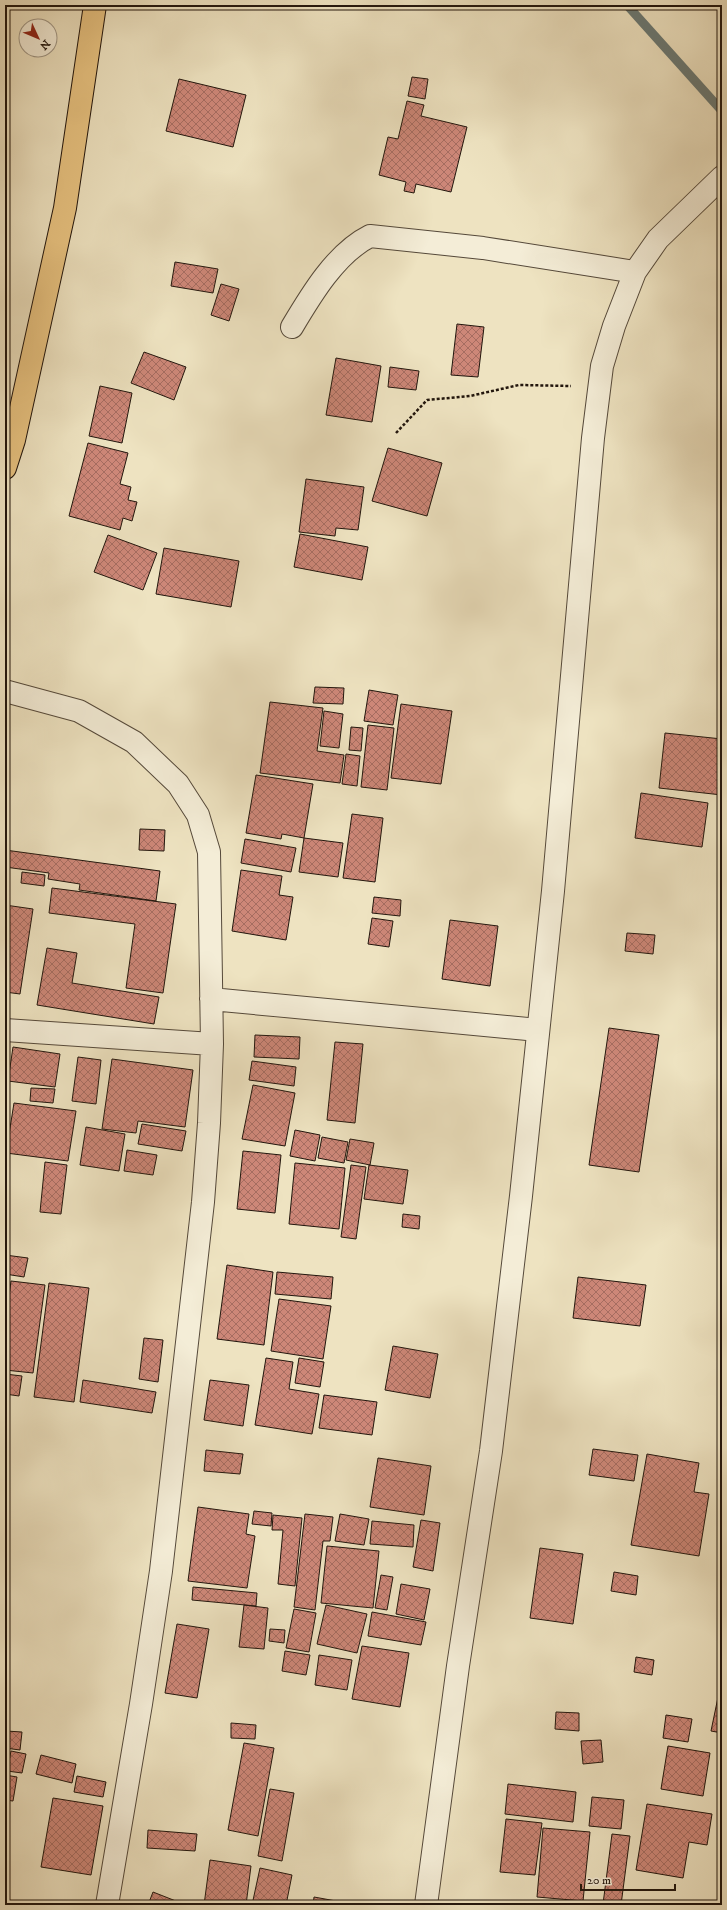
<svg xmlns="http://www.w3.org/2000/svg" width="727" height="1910" viewBox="0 0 727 1910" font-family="'IM FELL DW Pica',serif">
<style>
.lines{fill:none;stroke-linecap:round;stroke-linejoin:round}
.stream{stroke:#6b7a75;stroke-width:9}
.building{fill:url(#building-cross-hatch);stroke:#22160d}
.minor-casing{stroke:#55493a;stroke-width:24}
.major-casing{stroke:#22160d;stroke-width:24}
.path{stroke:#22160d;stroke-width:2.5;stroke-dasharray:3 2;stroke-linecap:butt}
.minor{stroke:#f4edd7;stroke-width:22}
.major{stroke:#e7c280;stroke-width:22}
</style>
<defs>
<pattern id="building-cross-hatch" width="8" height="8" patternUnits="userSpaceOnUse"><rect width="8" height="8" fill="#cd8778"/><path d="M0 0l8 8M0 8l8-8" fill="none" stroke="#a66d61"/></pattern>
</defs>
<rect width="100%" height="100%" fill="#eee3c1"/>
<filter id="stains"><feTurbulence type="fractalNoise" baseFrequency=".005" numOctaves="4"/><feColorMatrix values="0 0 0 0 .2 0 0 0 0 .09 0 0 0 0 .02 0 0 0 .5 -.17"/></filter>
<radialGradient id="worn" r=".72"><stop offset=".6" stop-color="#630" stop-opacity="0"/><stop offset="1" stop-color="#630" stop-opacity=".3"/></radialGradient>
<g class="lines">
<!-- stream -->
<path class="stream" d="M627,5L722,111"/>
</g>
<!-- building -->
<path class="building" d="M412,77L428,79L425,99L408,96Z
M179,79L246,95L233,147L166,131Z
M407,101L424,105L421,116L467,127L451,192L416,184L414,193L404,191L406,182L379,175L388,137L398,139Z
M175,262L218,269L213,293L171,286Z
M221,284L239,289L229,321L211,315Z
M457,324L484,327L478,377L451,375Z
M144,352L186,367L174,400L131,383Z
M336,358L381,366L372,422L326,415Z
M390,367L419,371L416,390L388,387Z
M100,386L132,393L122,443L89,436Z
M88,443L128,453L120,484L131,487L128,500L137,502L132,521L123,518L120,530L69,516Z
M388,448L442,463L427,516L372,501Z
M306,479L364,487L358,530L336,528L335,536L299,532Z
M300,534L368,547L362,580L294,567Z
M108,535L157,553L143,590L94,572Z
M164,548L239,561L231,607L156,594Z
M315,687L344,688L343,704L313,703Z
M369,690L398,695L393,725L364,721Z
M270,702L323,708L317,751L344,755L340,783L260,773Z
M401,704L452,711L441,784L391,778Z
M324,711L343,714L339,748L320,746Z
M368,725L394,728L387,790L361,787Z
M351,727L363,728L361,751L349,750Z
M665,733L722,739V795L659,788Z
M346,754L360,756L357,786L342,784Z
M256,775L313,784L304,838L282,834L281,839L246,833Z
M641,793L708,803L702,847L635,838Z
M352,814L383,818L375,882L343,878Z
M140,829L165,830L164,851L139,850Z
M304,838L343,843L338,877L299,872Z
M245,839L296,848L291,872L241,863Z
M5,850L160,871L156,901L79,890L80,884L48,879L49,873L5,867Z
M241,870L282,876L279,895L293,897L286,940L232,931Z
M22,872L45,875L44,886L21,883Z
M52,888L176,904L163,993L126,988L135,924L49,913Z
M374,897L401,900L400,916L372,913Z
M5,905L33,909L20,994L5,992Z
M372,918L393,921L389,947L368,944Z
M450,920L498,926L490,986L442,979Z
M627,933L655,935L653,954L625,951Z
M47,948L77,953L72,983L159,997L154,1024L37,1005Z
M609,1028L659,1035L639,1172L589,1165Z
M255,1035L300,1037L299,1059L254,1057Z
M335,1042L363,1044L355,1123L327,1120Z
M13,1047L60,1054L55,1087L8,1081Z
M78,1057L101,1060L96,1104L72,1101Z
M112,1059L193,1070L185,1127L138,1121L136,1133L102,1129Z
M252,1061L296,1067L294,1086L249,1080Z
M253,1085L295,1093L285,1146L242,1139Z
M31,1088L55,1089L53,1103L30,1101Z
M14,1103L76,1111L68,1161L6,1153Z
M142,1124L186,1131L182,1151L138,1144Z
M86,1127L125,1134L119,1171L80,1165Z
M295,1130L320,1135L315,1161L290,1156Z
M322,1137L348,1142L344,1163L318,1158Z
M350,1139L374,1143L370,1165L346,1160Z
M127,1150L157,1155L153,1175L124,1171Z
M243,1151L281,1155L275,1213L237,1209Z
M45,1162L67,1165L61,1214L40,1212Z
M295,1163L345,1168L339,1229L289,1224Z
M351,1165L366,1167L356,1239L341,1237Z
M369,1165L408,1170L403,1204L364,1199Z
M403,1214L420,1216L419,1229L402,1227Z
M5,1255L28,1258L24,1277L5,1274Z
M227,1265L273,1272L264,1345L217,1339Z
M277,1272L333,1277L331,1299L275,1294Z
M578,1277L646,1285L640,1326L573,1318Z
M11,1281L45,1285L33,1373L5,1370V1303L8,1304Z
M49,1283L89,1288L74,1402L34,1397Z
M279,1299L331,1306L323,1359L271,1351Z
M144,1338L163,1340L158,1382L139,1379Z
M393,1346L438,1354L430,1398L385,1390Z
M266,1358L293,1362L289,1389L319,1394L312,1434L255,1425Z
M299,1358L324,1362L320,1387L295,1383Z
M5,1374L22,1376L19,1396L5,1394Z
M83,1380L156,1392L152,1413L80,1402Z
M210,1380L249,1385L243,1426L204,1420Z
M324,1395L377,1402L372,1435L319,1428Z
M593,1449L638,1455L634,1481L589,1475Z
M206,1450L243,1454L240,1474L204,1471Z
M647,1454L699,1463L694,1492L709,1494L699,1556L631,1545Z
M378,1458L431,1466L424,1515L370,1507Z
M198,1507L249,1514L246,1534L255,1536L247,1588L188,1581Z
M254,1511L272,1513L271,1526L252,1524Z
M305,1514L333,1517L330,1541H323L315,1610L294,1607Z
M340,1514L369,1519L364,1545L335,1541Z
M273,1515L302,1518L295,1586L278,1584L283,1530H272Z
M421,1520L440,1523L433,1571L413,1567Z
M372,1521L414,1525L413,1547L370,1544Z
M327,1546L379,1551L373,1608L321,1603Z
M540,1548L583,1554L573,1624L530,1618Z
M614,1572L638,1576L636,1595L611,1591Z
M381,1575L393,1577L387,1610L375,1608Z
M401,1584L430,1589L424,1620L396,1614Z
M193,1587L257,1593L256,1606L192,1600Z
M244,1605L268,1608L264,1649L239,1647Z
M326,1605L367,1614L357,1653L317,1644Z
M294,1609L316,1613L309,1652L286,1648Z
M372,1612L426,1622L421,1645L368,1636Z
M177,1624L209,1629L197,1698L165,1693Z
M270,1629L285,1630L284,1643L269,1641Z
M362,1646L409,1653L400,1707L352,1699Z
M285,1651L310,1655L306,1675L282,1671Z
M319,1655L352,1660L347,1690L315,1685Z
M636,1657L654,1660L652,1675L634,1672Z
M722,1678V1733L711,1731Z
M556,1712L579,1713V1731L555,1729Z
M666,1715L692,1719L688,1742L663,1738Z
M231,1723L256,1725L255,1739L231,1738Z
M6,1731L22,1732L20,1750L5,1748Z
M601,1740L603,1762L583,1764L581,1741Z
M244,1743L274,1748L258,1836L228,1830Z
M668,1746L710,1753L703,1796L661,1789Z
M11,1751L26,1754L22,1773L7,1771Z
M41,1755L76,1764L72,1783L36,1774Z
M5,1775L17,1777L13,1801L5,1800Z
M77,1776L106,1782L103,1797L74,1792Z
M508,1784L576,1792L573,1822L505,1814Z
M270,1789L294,1793L282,1861L258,1856Z
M592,1797L624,1800L621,1829L589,1826Z
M53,1798L103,1806L91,1875L41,1867Z
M647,1804L712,1814L707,1845L689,1842L683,1878L636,1870Z
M506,1819L542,1823L535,1875L500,1872Z
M543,1828L590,1832L583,1901L537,1897Z
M148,1830L197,1834L195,1851L147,1848Z
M612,1834L630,1836L621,1905L603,1904Z
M210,1860L251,1866L246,1905H204Z
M260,1868L292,1875L286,1905H252Z
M153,1892L186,1905H148Z
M314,1897L358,1905H313Z"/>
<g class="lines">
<defs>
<path id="minor" d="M292,327C311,295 336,253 370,236L483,248L635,272
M5,691L79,711L134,742L178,784L198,815L209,852L212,1044L209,1123L203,1202L161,1571L141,1704L107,1905
M211,999L538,1030
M5,1030L212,1044
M426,1905L458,1666L491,1451L521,1196L553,891L593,438L602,366L614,326L635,272L658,239L722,177"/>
<path id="major" d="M5,468L14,440L65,208L95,5"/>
</defs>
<!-- minor casing -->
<use href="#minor" class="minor-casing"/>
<!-- major casing -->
<use href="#major" class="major-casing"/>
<!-- path -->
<path class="path" d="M396,433L427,400L470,396L519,385L571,386"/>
<!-- minor -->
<use href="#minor" class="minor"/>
<!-- major -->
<use href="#major" class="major"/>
</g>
<!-- margin -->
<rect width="727" height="1910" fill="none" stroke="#eee3c1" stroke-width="20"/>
<rect x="6" y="6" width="715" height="1898" fill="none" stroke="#22160d" stroke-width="2"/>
<rect x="10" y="10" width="707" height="1890" fill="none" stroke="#22160d"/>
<!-- north arrow -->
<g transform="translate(38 38) rotate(134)"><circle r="19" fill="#f4edd7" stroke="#a09786"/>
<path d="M0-3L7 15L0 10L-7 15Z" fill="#8f2418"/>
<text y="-6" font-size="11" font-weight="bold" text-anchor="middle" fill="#22160d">N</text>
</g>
<!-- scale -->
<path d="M581 1884v6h94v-6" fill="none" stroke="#22160d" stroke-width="2"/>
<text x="587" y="1884" font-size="12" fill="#22160d" stroke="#f4edd7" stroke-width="3" paint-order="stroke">20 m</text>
<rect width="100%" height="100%" filter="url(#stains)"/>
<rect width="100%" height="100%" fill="url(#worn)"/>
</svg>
